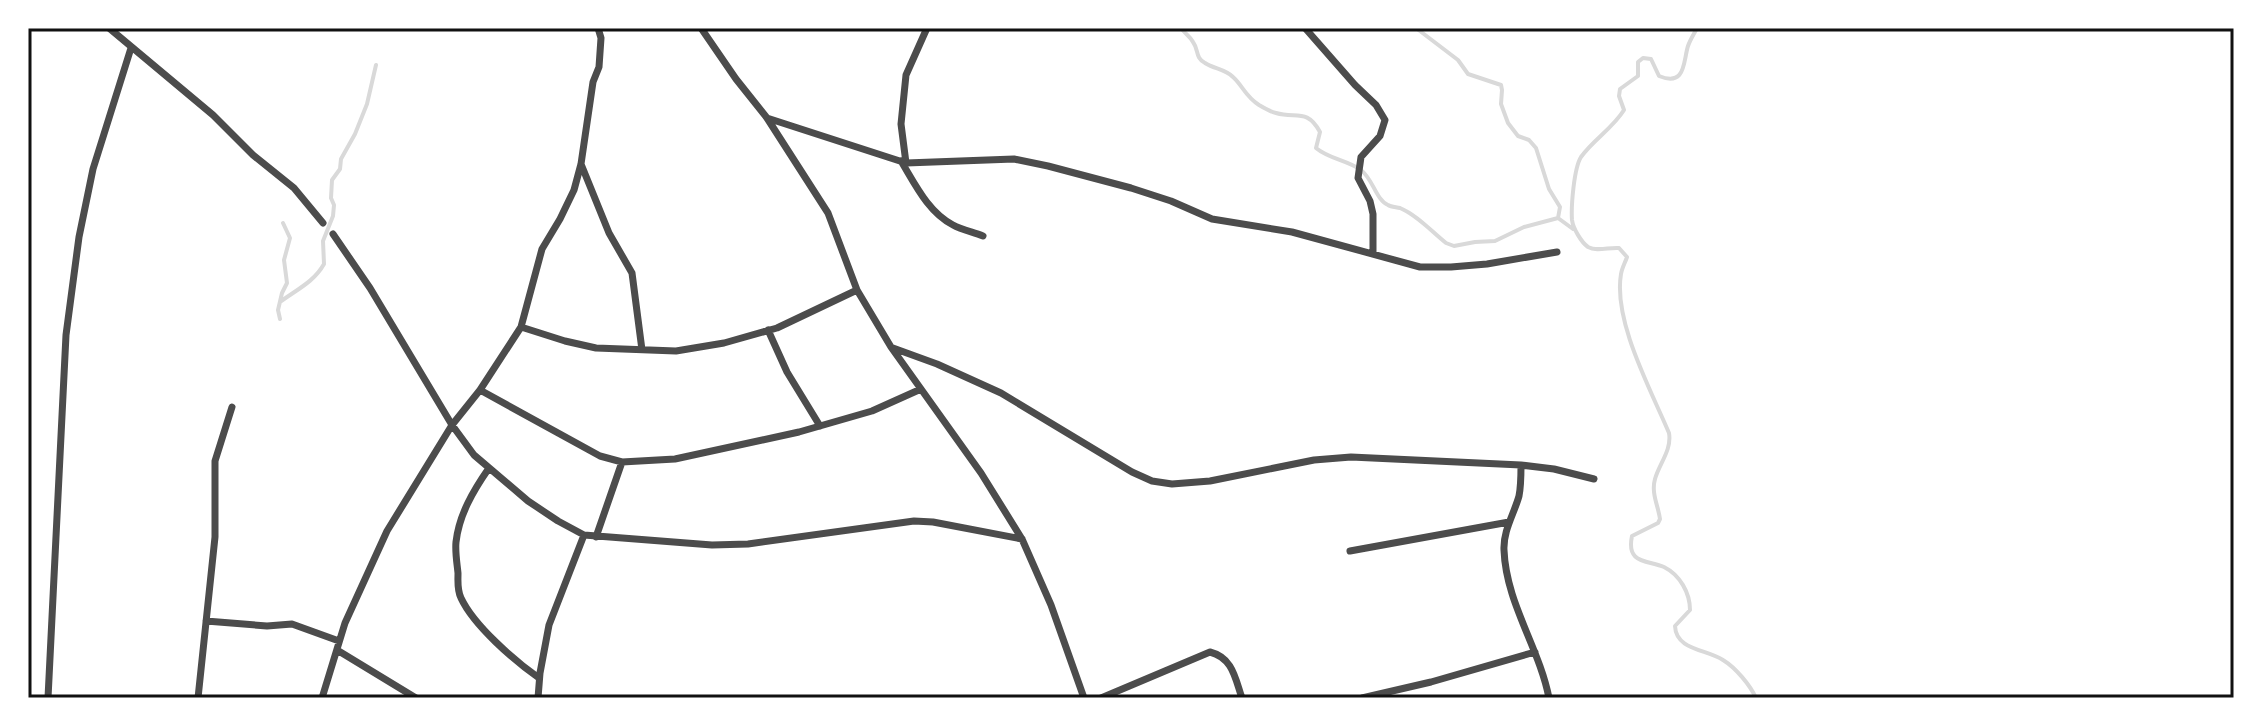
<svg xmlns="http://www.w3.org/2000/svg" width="2262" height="726" viewBox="0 0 2262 726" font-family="'PT Sans',sans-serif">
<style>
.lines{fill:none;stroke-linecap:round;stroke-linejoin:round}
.stream{stroke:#d9d9d9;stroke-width:4}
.minor{stroke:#4c4c4c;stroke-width:7}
.neatline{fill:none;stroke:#111;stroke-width:3}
</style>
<rect width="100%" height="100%" fill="#fff"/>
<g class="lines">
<!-- stream -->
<path class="stream" d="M1181,28C1185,34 1190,36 1193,42C1199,50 1195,58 1205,63C1214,69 1225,69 1233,77C1243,86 1245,96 1259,105C1264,108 1271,112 1276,113C1296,119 1307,108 1320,132L1316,148C1329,159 1347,160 1361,170C1373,179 1376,200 1388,205C1391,207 1396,207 1400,208C1417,215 1432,232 1446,243L1454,246L1475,242L1495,241L1524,227L1558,218L1573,229
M1416,28L1458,60L1468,74L1501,85L1502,90L1501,104L1508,123L1518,136L1529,140L1536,148L1549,189L1560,207L1558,218
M1697,28C1694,34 1690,40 1688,46C1683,62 1686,87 1659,76L1651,59L1643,58L1638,62V76L1620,89L1619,96L1624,110C1613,128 1593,140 1581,157C1574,168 1571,206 1572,220C1573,228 1581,242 1588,247C1597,252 1609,247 1619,248L1627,257C1625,263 1622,268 1621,274C1613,321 1651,390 1669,433C1672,450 1659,464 1655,479C1651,493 1658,505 1660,519L1658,523L1632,536C1626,564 1647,560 1664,567C1680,575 1690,593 1690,610L1675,626C1676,650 1706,649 1723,660C1736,668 1750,685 1756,698
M280,302C296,290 314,282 324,264L323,241L333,216L334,205L331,198L332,180L340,169L341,159L355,134L367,104L376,65
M280,319L278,310L282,293L287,283L284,260L290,238L283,223"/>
<!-- minor -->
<path class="minor" d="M109,28L213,115L253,155L294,188L323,223
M701,28L736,79L767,118L828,213L857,290L891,347L981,473L1022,539L1051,605L1084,698
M1305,28L1355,85L1376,105L1385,120L1380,136L1361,157L1358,178L1370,201L1373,214V253
M767,118L906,163L1014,159L1048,166L1131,188L1171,201L1212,219L1292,232L1420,267H1451L1487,264L1557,252
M901,161C915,184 928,212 953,225C962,230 973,232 983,236
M906,163L901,124L906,75L927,28
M581,164L609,233L632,273L642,350
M333,234L370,288L452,425L474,455L528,501L558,521L584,535L712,545L748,544L914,521L933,522L1022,539
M521,327L565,341L596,348L676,351L724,343L777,328L857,290
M768,330L787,372L820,426
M893,348L937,364L1001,393L1132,472L1152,481L1172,484L1210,481L1314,460L1351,457L1521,465L1554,469L1594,479
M480,390L600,456L622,462L675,459L799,432L872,411L921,389
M1521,465C1521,476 1521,486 1519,496C1514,514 1503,531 1504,550C1506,603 1539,647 1549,698
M489,468C473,491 459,515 456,542C455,552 457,563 458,573C458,582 457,590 461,598C474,626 515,661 539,678
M596,537L622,462
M1350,551L1509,522
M206,621L267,626L292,624L339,641
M337,650L416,698
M48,698L66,335L79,237L93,169L131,48
M198,698L215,537V461L232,407
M322,698L345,623L387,531L452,425L480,390L521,327L542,249L560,219L574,190L581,164L593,82L599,67L601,38L598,28
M538,698L540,673L549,625L584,535
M1101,698L1210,652C1233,658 1235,678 1242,698
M1362,698L1431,682L1535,652"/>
</g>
<!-- border -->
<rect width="2262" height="726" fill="none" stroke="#ffffff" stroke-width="60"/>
<rect x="30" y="30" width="2202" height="666" class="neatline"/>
</svg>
